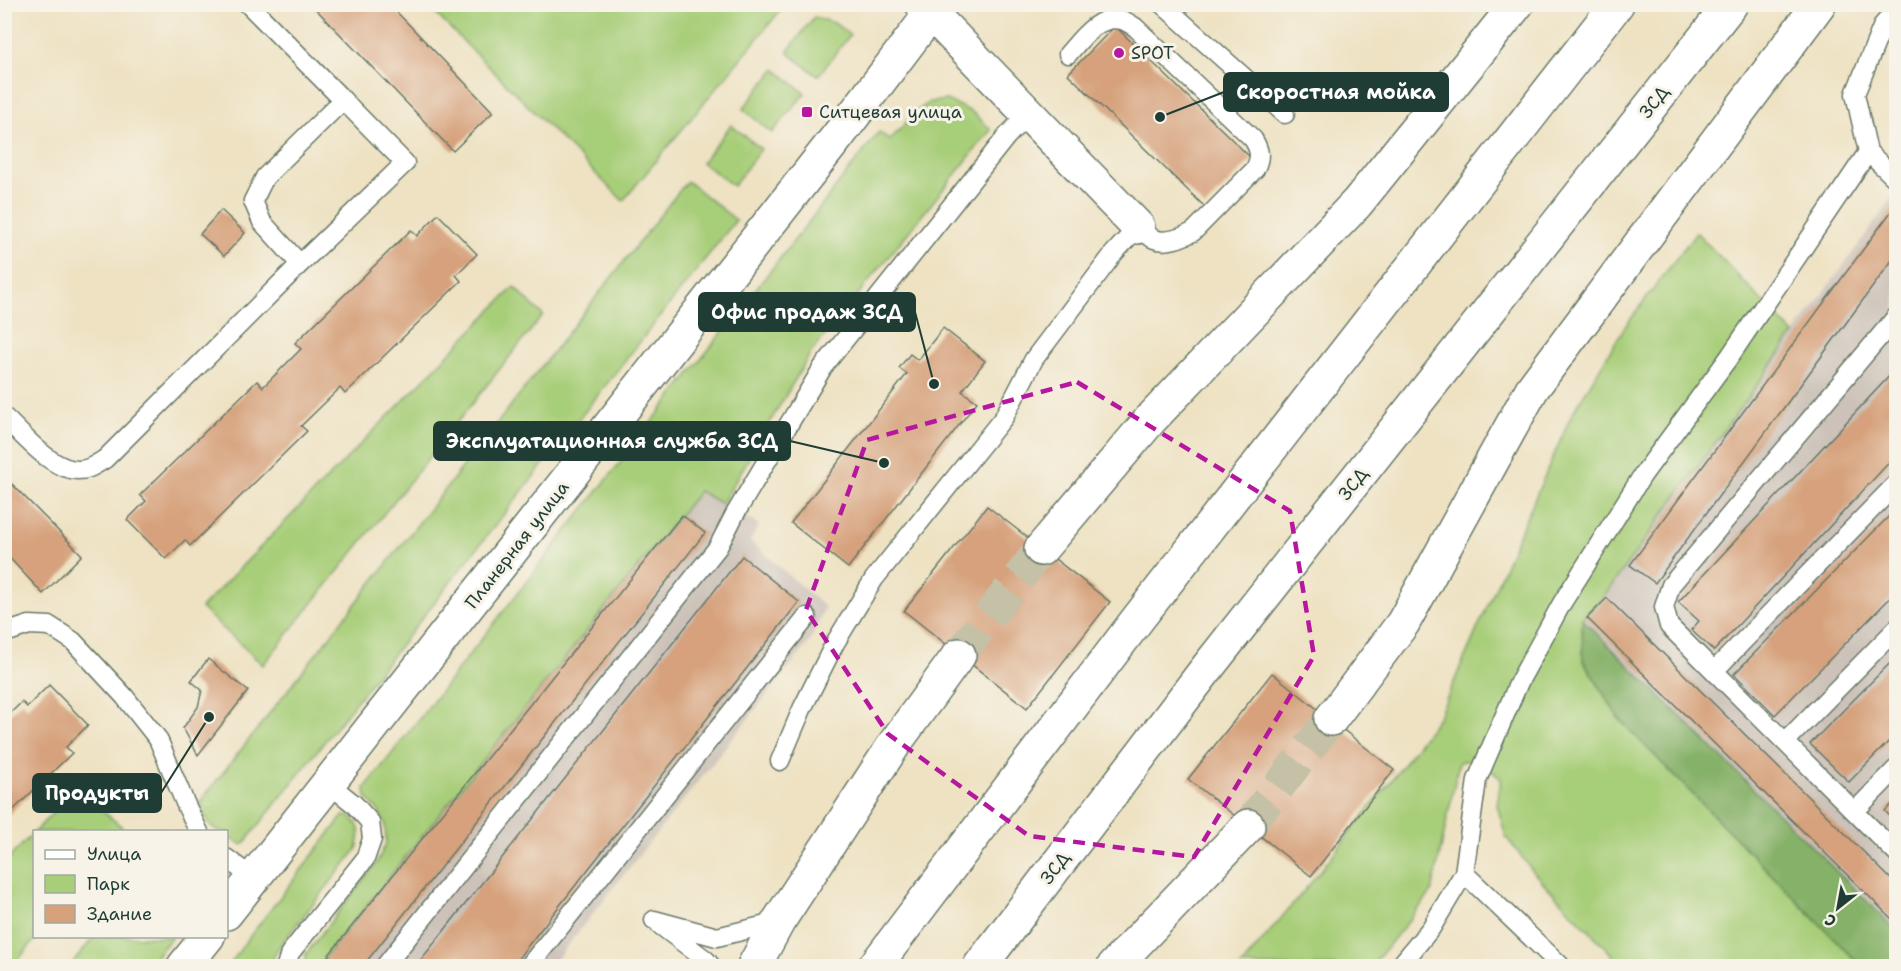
<svg xmlns="http://www.w3.org/2000/svg" width="1901" height="971" viewBox="0 0 1901 971" font-family="'Shantell Sans',sans-serif">
<style>
.industrial{fill:#ccc2b9}
.green{fill:#a7ce78;stroke:#638656;stroke-width:1.5}
.forest{fill:#85b168;stroke:#52774e;stroke-width:1.5}
.building{fill:#d6a17b}
.lines{fill:none;stroke-linecap:round;stroke-linejoin:round}
.secondary-tunnel{stroke:#c5c1a6;stroke-width:33;stroke-dasharray:33 16;stroke-linecap:butt}
.service-casing{stroke:#677766;stroke-width:21}
.minor-casing{stroke:#677766;stroke-width:36}
.secondary-casing{stroke:#677766;stroke-width:36}
.motorway-casing{stroke:#677766;stroke-width:36}
.service{stroke:#fff;stroke-width:18}
.minor{stroke:#fff;stroke-width:33}
.secondary{stroke:#fff;stroke-width:33}
.motorway{stroke:#fff;stroke-width:33}
.marked{fill:none;stroke:#b5179e;stroke-width:4.5;stroke-dasharray:12 8;stroke-linejoin:round}
.poi-dot{fill:#b5179e;stroke:#f7f3e8;stroke-width:2}
.labels{text-anchor:middle;dominant-baseline:central;stroke-width:6;stroke-linejoin:round;paint-order:stroke}
.poi-label{font-size:18px;fill:#1f3d34;stroke:#f7f3e8;text-anchor:start}
.street-label{font-size:18px;fill:#1f3d34;stroke:#f7f3e8}
.leader{fill:none;stroke:#1f3d34;stroke-width:2}
.callout-dot{fill:#1f3d34;stroke:#f7f3e8;stroke-width:2}
.callout{fill:#1f3d34;stroke:#1f3d34;stroke-width:2}
.callout-label{font-size:20px;text-anchor:middle;font-weight:bold;fill:#fff}
</style>
<rect width="100%" height="100%" fill="#f7f3e8"/>
<filter id="ink" filterUnits="userSpaceOnUse"><feTurbulence type="fractalNoise" baseFrequency=".0167" numOctaves="2"/><feDisplacementMap in="SourceGraphic" scale="12" xChannelSelector="R" yChannelSelector="G"/><feConvolveMatrix kernelMatrix="1 2 1 2 8 2 1 2 1" color-interpolation-filters="sRGB"/></filter>
<filter id="wash" filterUnits="userSpaceOnUse"><feTurbulence type="fractalNoise" baseFrequency=".008" numOctaves="4" result="noise"/><feDisplacementMap in="SourceGraphic" scale="24" xChannelSelector="R" yChannelSelector="G"/><feGaussianBlur stdDeviation="1.35" result="paint"/><feColorMatrix in="noise" values="0 0 0 0 0 0 0 0 0 0 0 0 0 0 0 0 0 1.4 0 .05"/><feComposite in="paint" operator="in"/></filter>
<g filter="url(#wash)">
<rect width="100%" height="100%" fill="#eee2c3"/>
<!-- industrial -->
<path class="industrial" d="M1896,193V930L1582,619L1604,596Z
M698,488L759,525L750,541L825,607L810,641L551,966H311Z"/>
<!-- green -->
<path class="green" d="M427,5H785L623,201Z
M814,17L834,23L850,35L818,76L787,52Z
M775,69L805,93L772,133L743,109Z
M946,100L972,112L991,130L810,354L722,504L699,491L318,966H305V955L377,862L386,843L385,823L377,809L366,797L365,788L879,132L890,140L917,111L930,102Z
M731,125L761,149L733,186L702,162Z
M687,181L736,220L243,845L227,837L226,832C208,832 205,817 200,802Z
M1696,232L1794,334L1604,596L1582,619L1583,660L1619,719L1861,966H1623L1535,874L1506,837L1497,805L1501,779L1479,759L1459,762L1432,892L1372,966H1241L1314,879L1397,773L1439,716L1572,414L1624,328Z
M514,287L543,315L263,665L201,608Z
M76,789L122,827L119,832H34V936L37,937L13,966H5V862Z
M343,816H350C362,827 361,834 357,849L278,948L270,966H229L244,944Z
M94,937V936L172,937L148,966H70Z"/>
<!-- forest -->
<path class="forest" d="M1582,619L1896,930V966H1861L1619,719L1583,660Z"/>
<g id="blocks">
<!-- building -->
<path class="building" d="M311,4H389L493,112L453,151Z
M1115,26L1252,159L1205,207L1068,74Z
M1893,209L1896,212V255L1655,583L1630,565Z
M221,210L245,233L224,256L200,234Z
M438,214L477,254L456,275L461,281L345,394L340,388L301,426L307,431L190,546L185,540L166,559L127,520L146,501L140,495L257,381L263,387L301,349L295,343L411,230L417,236Z
M943,328L985,361L962,391L977,402L848,568L791,523L907,374L899,368L910,354L918,360Z
M1896,369V455L1714,651L1691,630L1699,621L1678,602Z
M4,476L82,555L43,594L4,552Z
M987,506L1110,602L1027,708L904,611Z
M1896,509V592L1775,715L1734,674Z
M682,515L705,533L363,966H320Z
M742,556L799,602L512,966H416Z
M1607,598L1896,884V923L1587,618Z
M1896,657V734L1849,782L1810,744Z
M208,659L248,691L198,755L183,728L198,707L202,690L191,681Z
M1272,673L1394,770L1311,876L1188,779Z
M49,685L88,725L66,747L72,753L4,819V719L22,702L27,707Z
M1896,800V822L1885,811Z"/>
</g>
</g>
<g filter="url(#ink)">
<use href="#blocks" fill-opacity="0" stroke="#677766" stroke-width="1.5"/>
<g class="lines">
<!-- secondary-tunnel -->
<path class="secondary-tunnel" d="M959,655L1041,549
M1248,826L1331,719"/>
<defs>
<path id="service" d="M248,4L343,100L265,177L253,201L262,222L300,264
M1162,4L1285,114
M1896,10L1883,25L1855,94L1868,152L1896,179
M1896,317L1671,585L1664,607L1669,626L1896,853
M4,417C24,435 58,480 89,468C94,466 100,462 105,459L300,264L405,163L343,100
M4,624L11,631L29,625L50,626L73,641L124,696L158,739L186,805L199,832
M1714,671L1896,484
M1785,742L1896,629
M780,761L802,709L835,643L874,579L1004,417L1034,359L1114,253L1138,227C1143,230 1149,237 1154,239C1167,244 1182,237 1193,232L1255,169C1261,157 1260,150 1253,139L1135,27C1131,25 1126,21 1122,20C1098,14 1081,39 1068,54
M1855,811L1896,769
M226,858L254,879
M1464,873L1561,966
M654,920L717,937L778,922
M660,925L706,960L711,966
M286,966L290,953L365,859L372,839L370,822L354,804L329,784
M385,966L718,547L735,514L823,367L1007,136L1028,114
M529,966L807,617
M1400,966L1431,928L1464,873L1477,780L1519,682L1562,603L1642,476L1730,356L1868,152"/>
<path id="minor" d="M922,4L1138,227"/>
<path id="secondary" d="M1041,549L1150,420L1357,203L1517,4
M1331,719L1403,623L1532,389L1819,4
M226,913L838,136L938,4
M184,966L208,936
M754,966L778,922L895,743L959,655
M1114,966L1248,826"/>
<path id="motorway" d="M875,966L1137,620L1617,4
M980,966L1204,672L1731,4"/>
</defs>
<!-- service casing -->
<use href="#service" class="service-casing"/>
<!-- minor casing -->
<use href="#minor" class="minor-casing"/>
<!-- secondary casing -->
<use href="#secondary" class="secondary-casing"/>
<!-- motorway casing -->
<use href="#motorway" class="motorway-casing"/>
<!-- service -->
<use href="#service" class="service"/>
<!-- minor -->
<use href="#minor" class="minor"/>
<!-- secondary -->
<use href="#secondary" class="secondary"/>
<!-- motorway -->
<use href="#motorway" class="motorway"/>
</g>
</g>
<!-- marked area -->
<path class="marked" d="M1077,382L1290,511L1314,656L1194,857L1029,836L888,734L806,610L867,440Z"/>
<!-- markers -->
<g class="poi-dot">
<circle cx="1119" cy="53" r="6"/>
<rect x="801" y="106" width="12" height="12" rx="3"/>
</g>
<g class="labels">
<!-- poi labels -->
<g class="poi-label">
<text x="1131" y="53">SPOT</text>
<text x="819" y="112">Ситцевая улица</text>
</g>
<!-- street labels -->
<g class="street-label">
<text transform="translate(1654 102) rotate(-52)">ЗСД</text>
<text transform="translate(1353 484) rotate(-52)">ЗСД</text>
<text transform="translate(517 545) rotate(-52)">Планерная улица</text>
<text transform="translate(1055 868) rotate(-53)">ЗСД</text>
</g>
</g>
<!-- callouts -->
<path class="leader" d="M1160 117L1224 92M934 384L915 312M884 463L790 441M209 717L161 793"/>
<g class="callout-dot">
<circle cx="1160" cy="117" r="6"/>
<circle cx="934" cy="384" r="6"/>
<circle cx="884" cy="463" r="6"/>
<circle cx="209" cy="717" r="6"/>
</g>
<g class="callout">
<rect x="1224" y="73" width="224" height="38" rx="6"/>
<rect x="699" y="293" width="216" height="38" rx="6"/>
<rect x="434" y="422" width="356" height="38" rx="6"/>
<rect x="33" y="774" width="128" height="38" rx="6"/>
</g>
<g class="callout-label">
<text x="1336" y="99">Скоростная мойка</text>
<text x="807" y="319">Офис продаж ЗСД</text>
<text x="612" y="448">Эксплуатационная служба ЗСД</text>
<text x="97" y="800">Продукты</text>
</g>
<!-- margin -->
<rect width="1901" height="971" fill="none" stroke="#f7f3e8" stroke-width="24"/>
<!-- legend -->
<rect x="33" y="830" width="195" height="108" fill="#f7f3e8" stroke="#a1aaa0" stroke-width="1.5"/>
<rect x="45" y="850" width="30" height="9" fill="#ffffff" stroke="#a1aaa0" stroke-width="1.5"/>
<text x="87" y="860" font-size="18" fill="#1f3d34">Улица</text>
<rect x="45" y="875" width="30" height="18" fill="#a7ce78" stroke="#a1aaa0" stroke-width="1.5"/>
<text x="87" y="890" font-size="18" fill="#1f3d34">Парк</text>
<rect x="45" y="905" width="30" height="18" fill="#d6a17b" stroke="#a1aaa0" stroke-width="1.5"/>
<text x="87" y="920" font-size="18" fill="#1f3d34">Здание</text>
<!-- north arrow -->
<g transform="translate(1838 908) rotate(211)" stroke="#f7f3e8" stroke-width="4.5" paint-order="stroke">
<path d="M0-4.5L10 22L0 15L-10 22Z" fill="#1f3d34"/>
<text y="-9" font-size="16" font-weight="bold" text-anchor="middle" fill="#1f3d34">С</text>
</g>
</svg>
